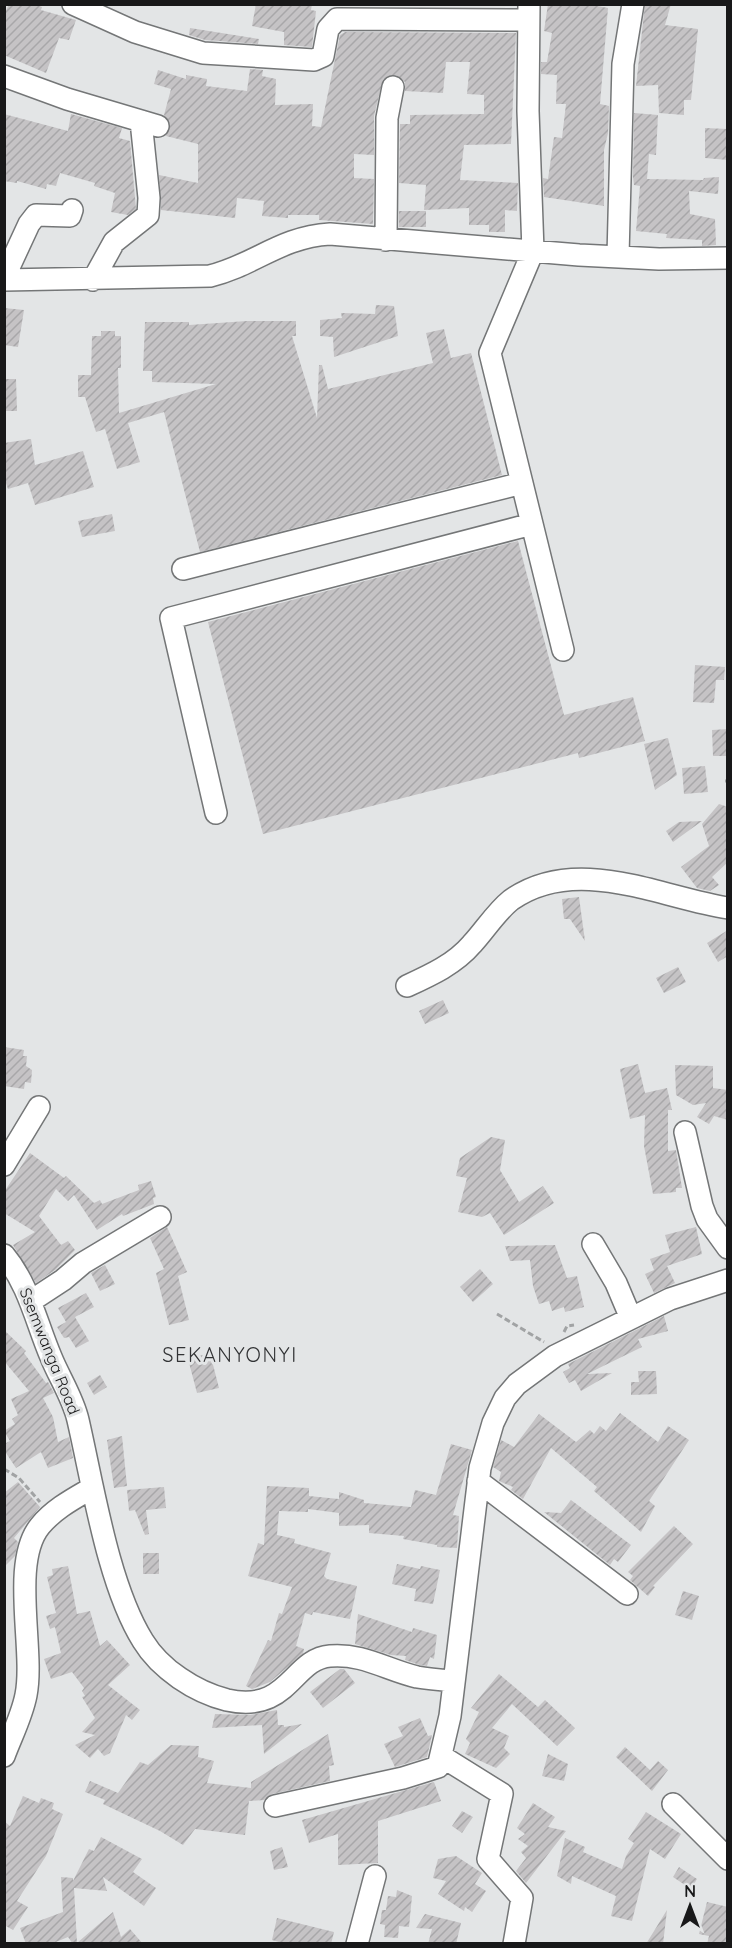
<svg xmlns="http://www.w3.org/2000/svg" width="732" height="1948" viewBox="0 0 732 1948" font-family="Quicksand,sans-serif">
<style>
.building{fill:url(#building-hatch)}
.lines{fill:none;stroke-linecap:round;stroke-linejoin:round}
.minor-casing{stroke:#747677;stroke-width:24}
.path{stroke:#a1a3a4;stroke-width:3;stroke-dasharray:6 3;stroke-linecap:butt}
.minor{stroke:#fff;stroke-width:21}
.labels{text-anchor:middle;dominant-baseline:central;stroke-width:6;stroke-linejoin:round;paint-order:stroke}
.street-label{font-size:16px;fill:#181819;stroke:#e3e5e6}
.quarter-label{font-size:20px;letter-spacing:1.5px;fill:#323335;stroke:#e3e5e6}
</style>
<defs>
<pattern id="building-hatch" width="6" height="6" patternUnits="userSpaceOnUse" patternTransform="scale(1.5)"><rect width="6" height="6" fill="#c5c3c5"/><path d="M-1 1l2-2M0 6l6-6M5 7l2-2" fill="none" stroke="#a8a7a9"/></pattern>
</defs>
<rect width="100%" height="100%" fill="#e3e5e6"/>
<!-- building -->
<path class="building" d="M9,4H34L42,7L41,10L76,20L69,40L59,38L46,73L4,55V15Z
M256,4H312L311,10L316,11L312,47L284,45V32L252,26Z
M548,4H587L608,8L600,104L609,106L608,133L604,150V206L544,197L543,178L548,179L554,137L562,138L566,104H556L557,75L541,74V62H547L552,33L544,31Z
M645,4H671L665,25L698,29L691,100H684V115L659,113L658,85L636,86Z
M190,28L259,39L258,44L205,40L189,35Z
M345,32L516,33L511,144L464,145L460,180L518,183L517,211L505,210V232H489V225H469V208L424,210L426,185L399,183L400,124H410V115L484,114V95L467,94L470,62H446L443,93L405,91V82L396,75L383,79L374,116V155L354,154V178L374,179L373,224L319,220V215H288V218L262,216L264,201L237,198L235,218L161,210L159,175L198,183V144L166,136L170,124L164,115L171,89L154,84L158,70L186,79V75L207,79L206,86L247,91L250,69L263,70L262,76L276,79L275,105L313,104L312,126L321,127L340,35Z
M634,113L658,115L656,155L649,154L647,179L703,180L704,178L719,177L718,194L689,191L690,214L715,219L716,245L702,246V240L666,238L667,234L636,231L640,186L634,185L633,177Z
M4,114L68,131L71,114L122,128L119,138L130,141L136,209L128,215L111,212L115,193L94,186L95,183L60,173L56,186L47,184L46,189L17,181V183L4,181Z
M705,128L728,129V160L705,158Z
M399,211H426V227H399Z
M376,305L394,306L398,336L334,357L333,337L320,336V320L342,318L341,313L375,314Z
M4,308L24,310L18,347L4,345Z
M247,321H296V336H292L317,418L319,365H322L328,389L433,363L426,333L444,329L451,358L471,353L502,475L200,552L164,412L128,423L140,462L117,469L105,429L96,432L85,397H78V375H91L92,336H101V331H115V336H121V368H118L119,413L216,384L152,382V371H143L145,322H189V325Z
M4,379H16L17,411H4Z
M31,439L35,465L83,451L94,487L35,505L28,483L8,489L4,477V443Z
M112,514L115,531L82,537L78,521Z
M518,541L564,715L633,697L645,741L579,758L578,753L263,834L208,622Z
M695,665L725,667L724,680H716L714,703L693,702Z
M728,729V756H713L712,730Z
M668,738L677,775L655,790L644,744Z
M705,766L708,792L684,794L682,768Z
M719,804L728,807V862L712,877L719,885L710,891L697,888L681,867L709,846L702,824Z
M702,821L673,842L666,831L679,822Z
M579,897L585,941L570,919H564L562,899Z
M728,930V956L718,962L707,943Z
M678,967L686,982L664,993L656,978Z
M443,1000L449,1013L425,1024L419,1011Z
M4,1047L24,1050L23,1056H27L26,1066L32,1070L31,1083L25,1082L24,1089L4,1086Z
M638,1064L645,1093L667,1088L672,1110H668V1151L676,1150L682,1188H676V1192L653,1194L644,1146L645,1115L630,1119L620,1069Z
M675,1065L713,1066V1088L728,1090V1120L714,1116L709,1124L697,1117L706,1103L693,1105L676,1095Z
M491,1137L505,1140L500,1170L519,1202L543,1186L554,1203L504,1235L490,1213L482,1217L458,1212L467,1178L456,1176L460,1158Z
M30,1153L64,1178L66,1176L94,1203L100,1200L102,1204L139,1190L138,1185L151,1181L156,1197L153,1198L154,1204L123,1216L122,1214L97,1230L74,1195L68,1201L56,1189L39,1216L61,1245L68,1241L75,1250L55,1270L36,1283L13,1245L35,1232L4,1213V1192Z
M167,1227L187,1272L178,1276L189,1320L169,1325L156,1273L164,1269L150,1238Z
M696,1227L702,1254L667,1266L675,1283L654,1293L645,1274L654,1270L650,1259L670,1252L665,1235Z
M555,1245L567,1278L577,1276L584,1307L565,1312L564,1307L552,1311L549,1301L539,1304L533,1286L530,1260L510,1261L505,1246Z
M105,1265L115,1284L100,1291L91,1273Z
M480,1269L493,1284L473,1302L460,1287Z
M86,1293L94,1307L75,1317L89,1341L76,1348L69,1337L64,1338L57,1327L66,1322L58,1308Z
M664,1316L668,1331L638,1339L642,1347L587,1374L612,1373L581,1391L575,1380L569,1383L563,1372L570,1368L568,1364Z
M4,1330L26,1351L24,1353L46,1383L48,1382L54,1393L43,1398L53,1417L58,1442L69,1437L73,1458L48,1468L41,1452L16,1468L4,1450V1444L10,1441L4,1431L15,1424L12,1419L18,1415L11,1399L29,1391L4,1361Z
M210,1353L219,1388L197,1393L188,1359Z
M638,1371H656L657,1394L631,1395V1382H639Z
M100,1375L107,1387L94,1395L87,1383Z
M620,1413L658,1442L668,1426L689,1440L649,1501L655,1506L641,1532L594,1491L597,1487L551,1448L523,1499L511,1490L513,1487L499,1481L501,1472L493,1467L501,1440L514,1447L539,1414L576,1442L590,1430L594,1434L600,1426L606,1431Z
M122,1436L127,1486L114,1488L107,1440Z
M451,1444L472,1450L453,1515L459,1516L457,1548L437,1547V1545L403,1539L404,1536L369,1533V1525L339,1526V1513L308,1509V1512L279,1511L277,1535L295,1539L294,1543L331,1553L324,1576L327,1579L357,1586L354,1601L350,1619L313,1612L312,1615L305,1613L296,1646L304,1649L303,1654L270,1682L252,1689L246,1686L268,1640L271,1641L279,1613L282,1614L292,1587L248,1576L258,1543L264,1545L267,1486L309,1488V1496L339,1499V1492L364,1500V1503L411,1507L415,1490L436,1495Z
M18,1482L40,1507L14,1538L18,1542L15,1556L4,1567V1493Z
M164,1487L166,1508L146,1510L149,1534L145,1535L135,1510L129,1511L127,1490Z
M571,1500L631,1545L618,1562L614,1559L610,1565L544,1512L561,1513Z
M674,1526L693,1544L653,1586L655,1587L648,1596L630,1580L633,1576L628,1572Z
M143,1553H159V1574H143Z
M397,1564L420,1569L421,1566L440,1570L433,1604L414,1601L416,1589L392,1584Z
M68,1566L77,1614L90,1611L100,1646L107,1640L130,1665L108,1685L140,1710L132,1720L126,1715L110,1753L104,1756L98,1749L90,1758L75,1745L95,1735L82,1732L95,1718L82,1697L85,1696L82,1691L84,1688L72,1672L51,1679L44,1659L61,1653L55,1627L50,1629L46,1616L56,1613L47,1577L53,1575L52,1569Z
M683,1591L699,1596L692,1620L675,1615Z
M358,1614L412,1632L413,1628L437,1635L434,1659L430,1657L427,1666L420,1665L405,1660L406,1656L391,1655L355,1644Z
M340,1669H344L355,1683L323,1708L310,1692Z
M499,1674L538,1707L545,1700L575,1728L557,1746L512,1704L492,1728L509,1736L504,1748L510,1754L496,1768L465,1754L470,1743L466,1739L479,1712L471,1708Z
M277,1710L278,1725H284V1727L302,1724L264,1754L262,1725L212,1728L215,1714L250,1715Z
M420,1718L428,1736L432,1735L427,1757L395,1767L384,1744L403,1736L398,1727Z
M328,1734L334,1765L329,1766L330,1781L272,1794L264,1800L249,1801L245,1835L195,1829L183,1845L160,1831L103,1804L105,1800L85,1792L90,1781L118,1793L140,1762L148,1765L171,1745L199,1746L198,1757L214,1761L207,1783L251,1788V1782Z
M625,1747L650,1770L658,1761L668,1770L652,1791L616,1757Z
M548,1754L568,1764L564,1781L542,1776Z
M434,1782L441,1801L378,1821V1863L338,1865V1834L309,1843L302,1820Z
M23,1796L39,1803L41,1798L54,1803L52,1809L63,1814L46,1856L17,1901L28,1907L13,1930L4,1925V1821L10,1826Z
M533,1803L555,1817L548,1827L566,1831L526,1883L516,1871L526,1858L521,1852L528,1846L518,1839L525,1834L517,1828Z
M462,1811L473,1817L462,1833L452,1826Z
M646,1812L681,1834L665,1859L650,1849L632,1921L611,1916L616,1896L572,1876L571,1884L557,1876L565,1838L585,1847L583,1852L622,1869L626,1856L634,1843L628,1839Z
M101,1837L142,1859L133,1872L156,1888L144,1906L103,1877L107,1891L74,1888L77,1943L113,1912L121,1937L130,1929L143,1944H73L68,1937L51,1944H26L20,1928L63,1912L61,1877L73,1878V1881L89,1849L94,1851Z
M282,1847L288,1867L274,1870L270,1851Z
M456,1856L482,1873L475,1884L486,1891L472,1912L465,1907L464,1911L438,1894L446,1881L433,1878L438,1859Z
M679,1867L697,1879L691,1889L673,1877Z
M397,1890L412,1896L409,1927L399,1926L398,1938L384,1937L385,1925L380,1924L382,1910H386L388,1896L396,1897Z
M707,1902L728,1907V1944H707L709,1936L699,1934Z
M667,1910L663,1944H646Z
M425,1914L461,1923L456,1944H428L432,1929L416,1928Z
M277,1918L334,1932L331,1944H286L272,1940Z"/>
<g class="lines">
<defs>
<path id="minor" d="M73,4L135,32L203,53L314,60L323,56L328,29L337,19L528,20
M529,4L528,111L533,251L490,353L563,650
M4,76L67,99L158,126
M386,240L387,118L393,87
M618,256L623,64L633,4
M4,278L29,224L36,215L70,216L72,210
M4,280L210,276C255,265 280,237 330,234L579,255L659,259L728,258
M93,280L114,242L148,215L149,198L141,121
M183,569L522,483
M216,813L171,618L532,524
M407,986C431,975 455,964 472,944C485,930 496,912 511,900C576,854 659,897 728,908
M685,1132L702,1206L707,1219L728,1248
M4,1165L39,1107
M593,1244L616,1283L630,1316
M4,1255C29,1285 36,1322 51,1357C59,1377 73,1398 78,1420C93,1485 108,1585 143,1641C160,1669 195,1692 227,1700C289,1714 292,1659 330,1656C362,1653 387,1670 417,1677C429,1679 441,1680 453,1681
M31,1301L63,1280L83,1263L160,1217
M478,1481L627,1594
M4,1756C11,1737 22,1716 26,1695C35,1650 10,1563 40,1526C54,1509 73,1499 92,1488
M441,1756L502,1794L488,1859L522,1898L514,1944
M673,1804L728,1859
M275,1806L403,1778L438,1767L450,1716L480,1468L493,1423L505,1398L517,1384L555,1356L670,1299L728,1280
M357,1944L375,1876"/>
</defs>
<!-- minor casing -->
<use href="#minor" class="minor-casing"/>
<!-- path -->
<path class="path" d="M725,781H728
M497,1314L544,1342
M564,1332L567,1326L574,1325
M4,1469L19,1478L40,1502"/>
<!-- minor -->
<use href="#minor" class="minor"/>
</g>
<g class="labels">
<!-- street labels -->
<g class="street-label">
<text transform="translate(50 1351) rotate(68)">Ssemwanga Road</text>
</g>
<!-- quarter labels -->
<g class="quarter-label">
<text x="230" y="1354">SEKANYONYI</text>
</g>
</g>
<!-- border -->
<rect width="732" height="1948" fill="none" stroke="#181819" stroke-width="12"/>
<!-- north arrow -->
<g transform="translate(690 1906)" stroke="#e3e5e6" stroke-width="4.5" paint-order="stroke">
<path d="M0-4.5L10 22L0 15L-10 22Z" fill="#181819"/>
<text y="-9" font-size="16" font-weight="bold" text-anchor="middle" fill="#181819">N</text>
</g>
</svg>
